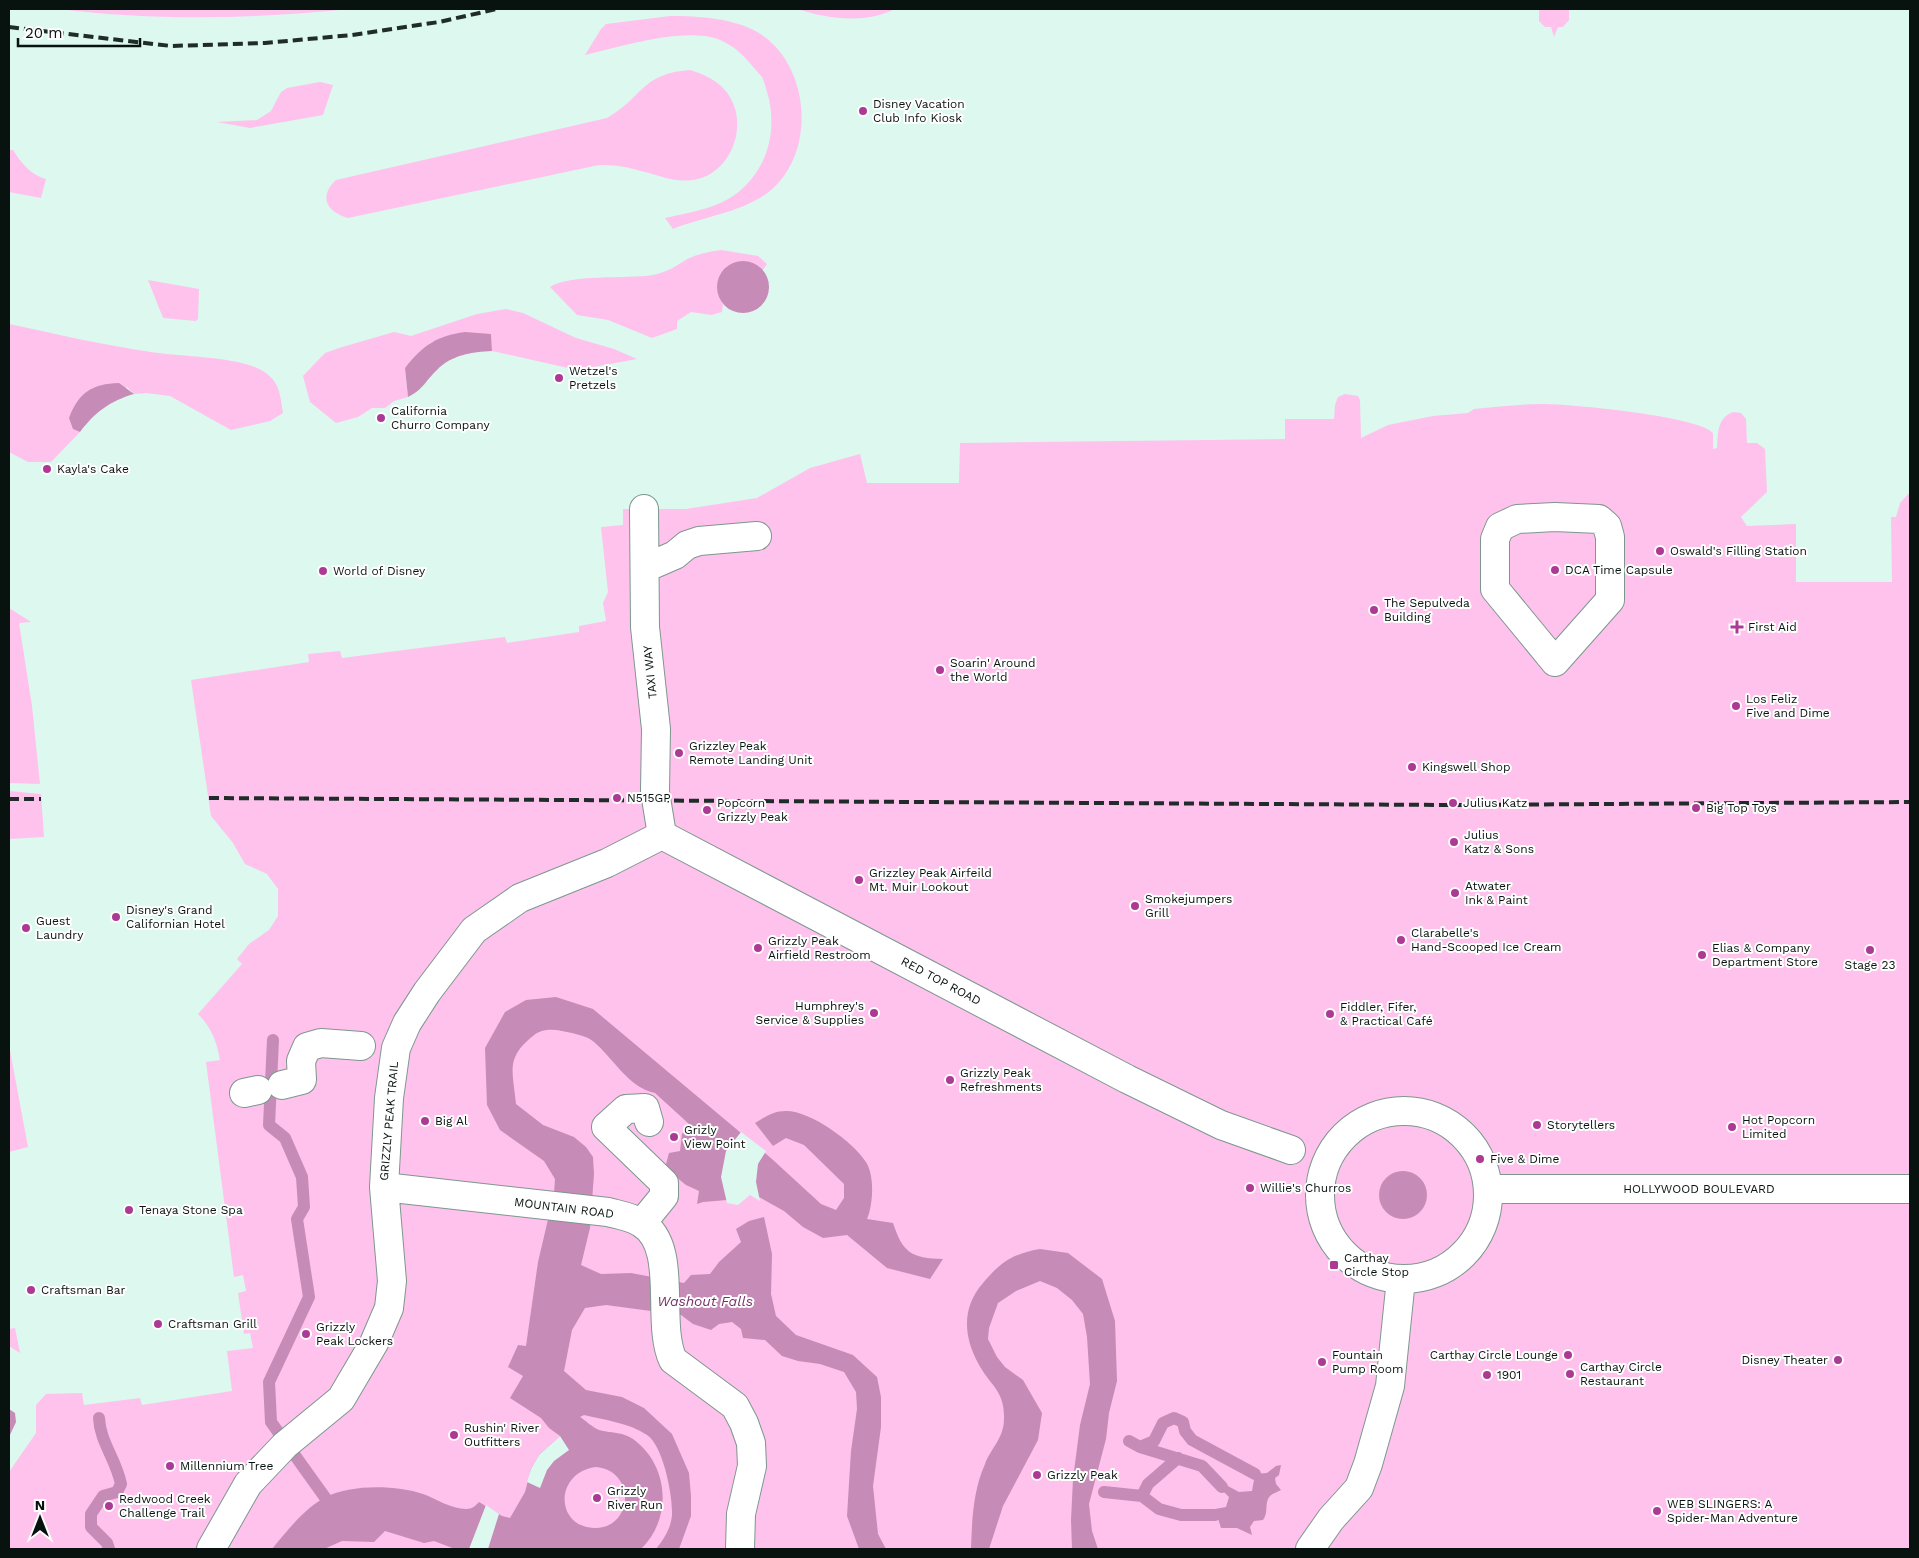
<svg xmlns="http://www.w3.org/2000/svg" width="1919" height="1558" viewBox="0 0 1919 1558" font-family="'Work Sans',sans-serif">
<style>
.green{fill:#fec2ed}
.water{fill:#c68bb6;fill-rule:evenodd}
.pier{fill:#ddf8ee}
.lines{fill:none;stroke-linecap:round;stroke-linejoin:round}
.stream{stroke:#c68bb6;stroke-width:12}
.minor-casing{stroke:#7d978e;stroke-width:30}
.minor{stroke:#fff;stroke-width:28}
.rail{stroke:#202c29;stroke-width:4;stroke-dasharray:10 5;stroke-linecap:butt}
.poi-dot{fill:#ac3a95;stroke:#fefefe;stroke-width:2}
.labels{text-anchor:middle;dominant-baseline:central;stroke-width:4;stroke-linejoin:round;paint-order:stroke}
.poi-label{font-size:12px;fill:#08120f;stroke:#fefefe;text-anchor:start}
.street-label{font-size:12px;fill:#08120f;stroke:#fefefe}
.water-label{font-size:14px;font-style:italic;fill:#773168;stroke:#fefefe}
</style>
<rect width="100%" height="100%" fill="#ddf8ee"/>
<!-- green -->
<path class="green" d="M59,9H350C253,19 156,21 59,9Z
M798,9H895C866,24 827,19 798,9Z
M1539,9H1569V20L1563,27H1558L1554,37L1551,27H1545L1539,21Z
M670,16C698,16 734,18 759,33C812,66 817,157 766,194C739,213 703,217 673,229L665,218C692,212 721,208 742,189C768,165 776,132 769,99C767,92 765,83 762,77C758,72 753,67 749,62C738,49 723,38 705,36C665,32 624,46 585,55L601,29L606,24Z
M690,70C702,74 713,78 723,88C752,117 734,174 693,180C673,183 656,174 637,170C624,166 613,165 599,165L348,218C327,212 318,197 336,180L607,118C644,97 640,74 690,70Z
M320,82L333,85L323,115L250,128L217,122L257,120L271,111L281,92L287,88Z
M9,150H13C22,164 31,175 46,179L41,198L9,192Z
M721,250L758,256L767,264L763,270L756,265L719,297L723,304L722,312L711,315L691,312L677,321V329L652,338L608,320L577,315L550,287C569,274 628,279 653,275C667,272 673,268 684,261C695,254 709,252 721,250Z
M148,280L199,289L198,319L196,321L163,318Z
M506,309L523,313L576,338L614,349L637,359L577,370L492,351L491,334C448,335 434,332 405,368L408,397L394,401L385,408H372L358,417L336,423L310,402L303,376L325,353L339,348L394,332L411,336L477,314Z
M9,324C56,334 103,345 151,352C181,357 238,356 263,371C280,382 280,394 283,413L270,421L231,430L170,396L146,393L134,394L127,387L73,429L80,432L51,462H28L9,452Z
M1345,394L1358,396L1360,400L1361,438L1388,425L1433,416L1468,413L1474,409C1497,407 1520,404 1543,404C1570,404 1698,416 1713,433V449L1717,448C1718,433 1717,418 1733,412L1741,413L1746,419L1747,443H1757L1765,449L1767,492L1741,517L1747,526L1796,524V582H1892L1891,517H1896L1900,503L1910,492V1549H9V1472L36,1433V1405L46,1394L82,1393L84,1405L140,1398L142,1405L232,1391L227,1351L253,1348L250,1333L244,1334L238,1293L246,1291L243,1275L234,1277L206,1062L220,1060C217,1042 211,1027 198,1014L242,964L237,959L249,944L269,930L278,916V889L267,874L245,864L233,843L211,816L191,680L309,662L308,654L340,651L342,658L505,637L507,643L579,632V626L606,621L603,603L608,592L601,527L623,525V509H686L757,498L810,468L860,454L867,483H959L960,443L1285,439V419H1334L1335,405L1338,397Z
M9,608L31,622L19,623L32,706L40,784L9,783Z
M9,791L41,794L44,837L9,839Z
M9,1045L28,1147L9,1152Z
M15,1328L20,1353L9,1346V1329Z"/>
<!-- water -->
<path class="water" d="M717 287a26 26 0 1 1 52 0a26 26 0 1 1-52 0Z
M465,332L491,334L492,351C472,352 451,355 437,370C425,381 424,389 408,397L405,368C423,345 437,336 465,332Z
M119,383L134,394C110,401 95,412 80,432L73,429L69,418C79,392 92,384 119,383Z
M556,997L593,1009L772,1159L821,1204L836,1210L844,1198V1184L804,1145L786,1138L773,1146L755,1123C765,1117 773,1111 786,1111C811,1111 853,1142 866,1162C875,1176 873,1205 867,1219L893,1223C903,1253 911,1258 943,1259L930,1279L887,1268L847,1235L823,1238L803,1227L784,1211L750,1192L727,1200L703,1202L697,1204L699,1191L686,1185L665,1168L669,1153L680,1151L682,1134L689,1124L655,1093C629,1088 613,1058 594,1042C586,1035 571,1033 562,1031C552,1029 541,1029 533,1036C505,1058 513,1072 516,1104L543,1125L574,1137L586,1147L593,1157L594,1174L590,1228L581,1265L601,1274L631,1273L684,1283L691,1275L710,1274L719,1262L741,1242L736,1229L749,1221L764,1217L772,1254L771,1294L776,1316L796,1335L853,1355L877,1377L881,1397V1427L873,1486L878,1534L886,1549H859L847,1516L851,1451L857,1409L856,1392L844,1372L820,1364L798,1361L782,1356L765,1340L743,1338L741,1329L732,1322L719,1324L711,1330L693,1324L681,1315L606,1305L585,1308L572,1330L564,1371L586,1390L622,1397L644,1408L672,1434L689,1473L691,1496V1516L679,1549H656C664,1539 671,1528 672,1515C673,1496 663,1445 647,1435C630,1423 604,1420 584,1415L580,1417C586,1421 592,1427 599,1430C610,1433 623,1432 633,1439C669,1465 673,1518 641,1549H455L434,1541L424,1543L385,1531L374,1542L342,1541L324,1549H272C287,1531 303,1510 324,1498C351,1484 395,1485 423,1494C437,1499 451,1509 466,1509C473,1509 475,1506 479,1502L502,1516L510,1518L525,1492L531,1469L539,1455L560,1436L549,1428L541,1418L510,1398L523,1376L508,1367L518,1345L526,1346L538,1262L554,1194L555,1179L544,1161L500,1130L487,1105L485,1048L505,1012L526,1000ZM596,1467C637,1471 633,1529 594,1528C554,1526 555,1472 596,1467Z
M1379 1195a24 24 0 1 1 48 0a24 24 0 1 1-48 0Z
M1040,1249L1068,1253L1102,1279L1115,1321L1117,1381L1109,1413L1106,1439L1089,1504L1092,1531L1098,1549H1072L1071,1520L1073,1479L1080,1425L1090,1384L1087,1337L1083,1314L1072,1300L1057,1288L1040,1281L1016,1291L998,1303L989,1328L988,1339L997,1357L1005,1367L1023,1380L1042,1413L1038,1440L1003,1506L989,1549H971C972,1520 973,1491 985,1464C991,1448 1004,1438 1004,1419C1005,1390 990,1386 978,1363C963,1335 962,1307 983,1283C1001,1262 1012,1254 1040,1249Z
M9,1409L15,1413L16,1422L9,1437Z
M1281,1465L1279,1475L1275,1478L1276,1484L1281,1490C1278,1492 1273,1493 1270,1496C1264,1502 1269,1512 1263,1520L1254,1521L1250,1527L1252,1535L1237,1528H1221L1215,1509L1226,1507L1229,1497L1220,1488L1226,1485L1239,1492L1252,1491L1255,1474L1267,1473L1276,1466Z"/>
<!-- pier -->
<path class="pier" d="M741,1132L766,1151L758,1164L756,1182L760,1201L750,1195L738,1205L727,1203L721,1177L726,1151Z
M560,1436L569,1450L554,1461L547,1470L540,1488L527,1482L531,1469L539,1455Z
M486,1505L499,1514L488,1549H469Z"/>
<g class="lines">
<!-- stream -->
<path class="stream" d="M273,1040L269,1125L285,1138L302,1177L304,1207L297,1219L309,1297L269,1382L271,1422L334,1510
M99,1418C100,1442 116,1459 121,1484L117,1492L103,1496L91,1514V1527L107,1543L109,1549
M1129,1441L1140,1447L1202,1466L1222,1487
M1140,1447L1154,1441L1163,1423L1174,1418L1183,1422L1185,1431L1192,1440L1255,1474
M1104,1492L1142,1496L1159,1509L1181,1515H1215
M1142,1496L1148,1484L1178,1458"/>
<defs>
<path id="minor" d="M644,509L645,627L656,729L655,792L662,835
M1555,517L1599,519L1607,526L1610,537V600L1555,662L1495,589V539L1500,527L1517,519Z
M645,568L675,555L687,545L699,541L757,536
M662,835L1127,1079L1221,1125L1291,1150
M282,1085L302,1080L301,1061L307,1047L321,1043L361,1046
M244,1093L258,1090
M1320 1195a84 84 0 1 1 168 0a84 84 0 1 1-168 0Z
M384,1187L608,1212C619,1215 632,1217 641,1223C680,1246 655,1322 673,1360L735,1406L744,1423L751,1443L752,1466L741,1514L740,1549
M1488,1189H1910
M642,1223L664,1196V1183L606,1127L626,1109L645,1108L649,1122
M211,1549L248,1484L285,1445L341,1399L374,1343L389,1308L392,1281L384,1187L389,1098L396,1048L407,1023L427,992L474,930L520,898L607,863L662,835
M1310,1549L1331,1519L1359,1488L1368,1464L1390,1386L1401,1279"/>
</defs>
<!-- minor casing -->
<use href="#minor" class="minor-casing"/>
<!-- minor -->
<use href="#minor" class="minor"/>
<!-- rail -->
<path class="rail" d="M9,27L171,46L265,43L352,35L439,22L497,9
M209,798L1453,805L1910,802
M9,799H41"/>
</g>
<!-- markers -->
<g class="poi-dot">
<circle cx="863" cy="111" r="5"/>
<circle cx="559" cy="378" r="5"/>
<circle cx="381" cy="418" r="5"/>
<circle cx="47" cy="469" r="5"/>
<circle cx="1660" cy="551" r="5"/>
<circle cx="1555" cy="570" r="5"/>
<circle cx="323" cy="571" r="5"/>
<circle cx="1374" cy="610" r="5"/>
<path d="M1734.5 619.5h5v5h5v5h-5v5h-5v-5h-5v-5h5z"/>
<circle cx="940" cy="670" r="5"/>
<circle cx="1736" cy="706" r="5"/>
<circle cx="679" cy="753" r="5"/>
<circle cx="1412" cy="767" r="5"/>
<circle cx="617" cy="798" r="5"/>
<circle cx="1453" cy="803" r="5"/>
<circle cx="1696" cy="808" r="5"/>
<circle cx="707" cy="810" r="5"/>
<circle cx="1454" cy="842" r="5"/>
<circle cx="859" cy="880" r="5"/>
<circle cx="1455" cy="893" r="5"/>
<circle cx="1135" cy="906" r="5"/>
<circle cx="116" cy="917" r="5"/>
<circle cx="26" cy="928" r="5"/>
<circle cx="1401" cy="940" r="5"/>
<circle cx="758" cy="948" r="5"/>
<circle cx="1870" cy="950" r="5"/>
<circle cx="1702" cy="955" r="5"/>
<circle cx="874" cy="1013" r="5"/>
<circle cx="1330" cy="1014" r="5"/>
<circle cx="950" cy="1080" r="5"/>
<circle cx="425" cy="1121" r="5"/>
<circle cx="1537" cy="1125" r="5"/>
<circle cx="1732" cy="1127" r="5"/>
<circle cx="674" cy="1137" r="5"/>
<circle cx="1480" cy="1159" r="5"/>
<circle cx="1250" cy="1188" r="5"/>
<circle cx="129" cy="1210" r="5"/>
<rect x="1329" y="1260" width="10" height="10" rx="2.5"/>
<circle cx="31" cy="1290" r="5"/>
<circle cx="158" cy="1324" r="5"/>
<circle cx="306" cy="1334" r="5"/>
<circle cx="1568" cy="1355" r="5"/>
<circle cx="1838" cy="1360" r="5"/>
<circle cx="1322" cy="1362" r="5"/>
<circle cx="1570" cy="1374" r="5"/>
<circle cx="1487" cy="1375" r="5"/>
<circle cx="454" cy="1435" r="5"/>
<circle cx="170" cy="1466" r="5"/>
<circle cx="1037" cy="1475" r="5"/>
<circle cx="597" cy="1498" r="5"/>
<circle cx="109" cy="1506" r="5"/>
<circle cx="1657" cy="1511" r="5"/>
</g>
<g class="labels">
<!-- poi labels -->
<g class="poi-label">
<text x="873" y="104">Disney Vacation<tspan x="873" dy="14">Club Info Kiosk</tspan></text>
<text x="569" y="371">Wetzel's<tspan x="569" dy="14">Pretzels</tspan></text>
<text x="391" y="411">California<tspan x="391" dy="14">Churro Company</tspan></text>
<text x="57" y="469">Kayla's Cake</text>
<text x="1670" y="551">Oswald's Filling Station</text>
<text x="1565" y="570">DCA Time Capsule</text>
<text x="333" y="571">World of Disney</text>
<text x="1384" y="603">The Sepulveda<tspan x="1384" dy="14">Building</tspan></text>
<text x="1748" y="627">First Aid</text>
<text x="950" y="663">Soarin' Around<tspan x="950" dy="14">the World</tspan></text>
<text x="1746" y="699">Los Feliz<tspan x="1746" dy="14">Five and Dime</tspan></text>
<text x="689" y="746">Grizzley Peak<tspan x="689" dy="14">Remote Landing Unit</tspan></text>
<text x="1422" y="767">Kingswell Shop</text>
<text x="627" y="798">N515GP</text>
<text x="717" y="803">Popcorn<tspan x="717" dy="14">Grizzly Peak</tspan></text>
<text x="1463" y="803">Julius Katz</text>
<text x="1706" y="808">Big Top Toys</text>
<text x="1464" y="835">Julius<tspan x="1464" dy="14">Katz &amp; Sons</tspan></text>
<text x="869" y="873">Grizzley Peak Airfeild<tspan x="869" dy="14">Mt. Muir Lookout</tspan></text>
<text x="1465" y="886">Atwater<tspan x="1465" dy="14">Ink &amp; Paint</tspan></text>
<text x="1145" y="899">Smokejumpers<tspan x="1145" dy="14">Grill</tspan></text>
<text x="126" y="910">Disney's Grand<tspan x="126" dy="14">Californian Hotel</tspan></text>
<text x="36" y="921">Guest<tspan x="36" dy="14">Laundry</tspan></text>
<text x="1411" y="933">Clarabelle's<tspan x="1411" dy="14">Hand-Scooped Ice Cream</tspan></text>
<text x="768" y="941">Grizzly Peak<tspan x="768" dy="14">Airfield Restroom</tspan></text>
<text x="1712" y="948">Elias &amp; Company<tspan x="1712" dy="14">Department Store</tspan></text>
<text x="1870" y="965" text-anchor="middle">Stage 23</text>
<text x="864" y="1006" text-anchor="end">Humphrey's<tspan x="864" dy="14">Service &amp; Supplies</tspan></text>
<text x="1340" y="1007">Fiddler, Fifer,<tspan x="1340" dy="14">&amp; Practical Café</tspan></text>
<text x="960" y="1073">Grizzly Peak<tspan x="960" dy="14">Refreshments</tspan></text>
<text x="1742" y="1120">Hot Popcorn<tspan x="1742" dy="14">Limited</tspan></text>
<text x="435" y="1121">Big Al</text>
<text x="1547" y="1125">Storytellers</text>
<text x="684" y="1130">Grizly<tspan x="684" dy="14">View Point</tspan></text>
<text x="1490" y="1159">Five &amp; Dime</text>
<text x="1260" y="1188">Willie's Churros</text>
<text x="139" y="1210">Tenaya Stone Spa</text>
<text x="1344" y="1258">Carthay<tspan x="1344" dy="14">Circle Stop</tspan></text>
<text x="41" y="1290">Craftsman Bar</text>
<text x="168" y="1324">Craftsman Grill</text>
<text x="316" y="1327">Grizzly<tspan x="316" dy="14">Peak Lockers</tspan></text>
<text x="1332" y="1355">Fountain<tspan x="1332" dy="14">Pump Room</tspan></text>
<text x="1558" y="1355" text-anchor="end">Carthay Circle Lounge</text>
<text x="1828" y="1360" text-anchor="end">Disney Theater</text>
<text x="1580" y="1367">Carthay Circle<tspan x="1580" dy="14">Restaurant</tspan></text>
<text x="1497" y="1375">1901</text>
<text x="464" y="1428">Rushin' River<tspan x="464" dy="14">Outfitters</tspan></text>
<text x="180" y="1466">Millennium Tree</text>
<text x="1047" y="1475">Grizzly Peak</text>
<text x="607" y="1491">Grizzly<tspan x="607" dy="14">River Run</tspan></text>
<text x="119" y="1499">Redwood Creek<tspan x="119" dy="14">Challenge Trail</tspan></text>
<text x="1667" y="1504">WEB SLINGERS: A<tspan x="1667" dy="14">Spider-Man Adventure</tspan></text>
</g>
<!-- street labels -->
<g class="street-label">
<text transform="translate(650 672) rotate(-96)">TAXI WAY</text>
<text transform="translate(941 981) rotate(28)">RED TOP ROAD</text>
<text transform="translate(389 1121) rotate(-85)">GRIZZLY PEAK TRAIL</text>
<text x="1699" y="1189">HOLLYWOOD BOULEVARD</text>
<text transform="translate(564 1208) rotate(7)">MOUNTAIN ROAD</text>
</g>
<!-- water labels -->
<g class="water-label">
<text x="705" y="1301">Washout Falls</text>
</g>
</g>
<!-- border -->
<rect width="1919" height="1558" fill="none" stroke="#08120f" stroke-width="20"/>
<!-- north arrow -->
<g transform="translate(40 1518)" stroke="#fefefe" stroke-width="4" paint-order="stroke">
<path d="M0-4L9 19L0 12L-9 19Z" fill="#08120f"/>
<text y="-8" font-size="14" font-weight="bold" text-anchor="middle" fill="#08120f">N</text>
</g>
<!-- scale -->
<path d="M18 38v8h122v-8" fill="none" stroke="#08120f" stroke-width="2.5"/>
<text x="25" y="38" font-size="15" fill="#08120f" stroke="#fefefe" stroke-width="4" paint-order="stroke">20 m</text>
</svg>
